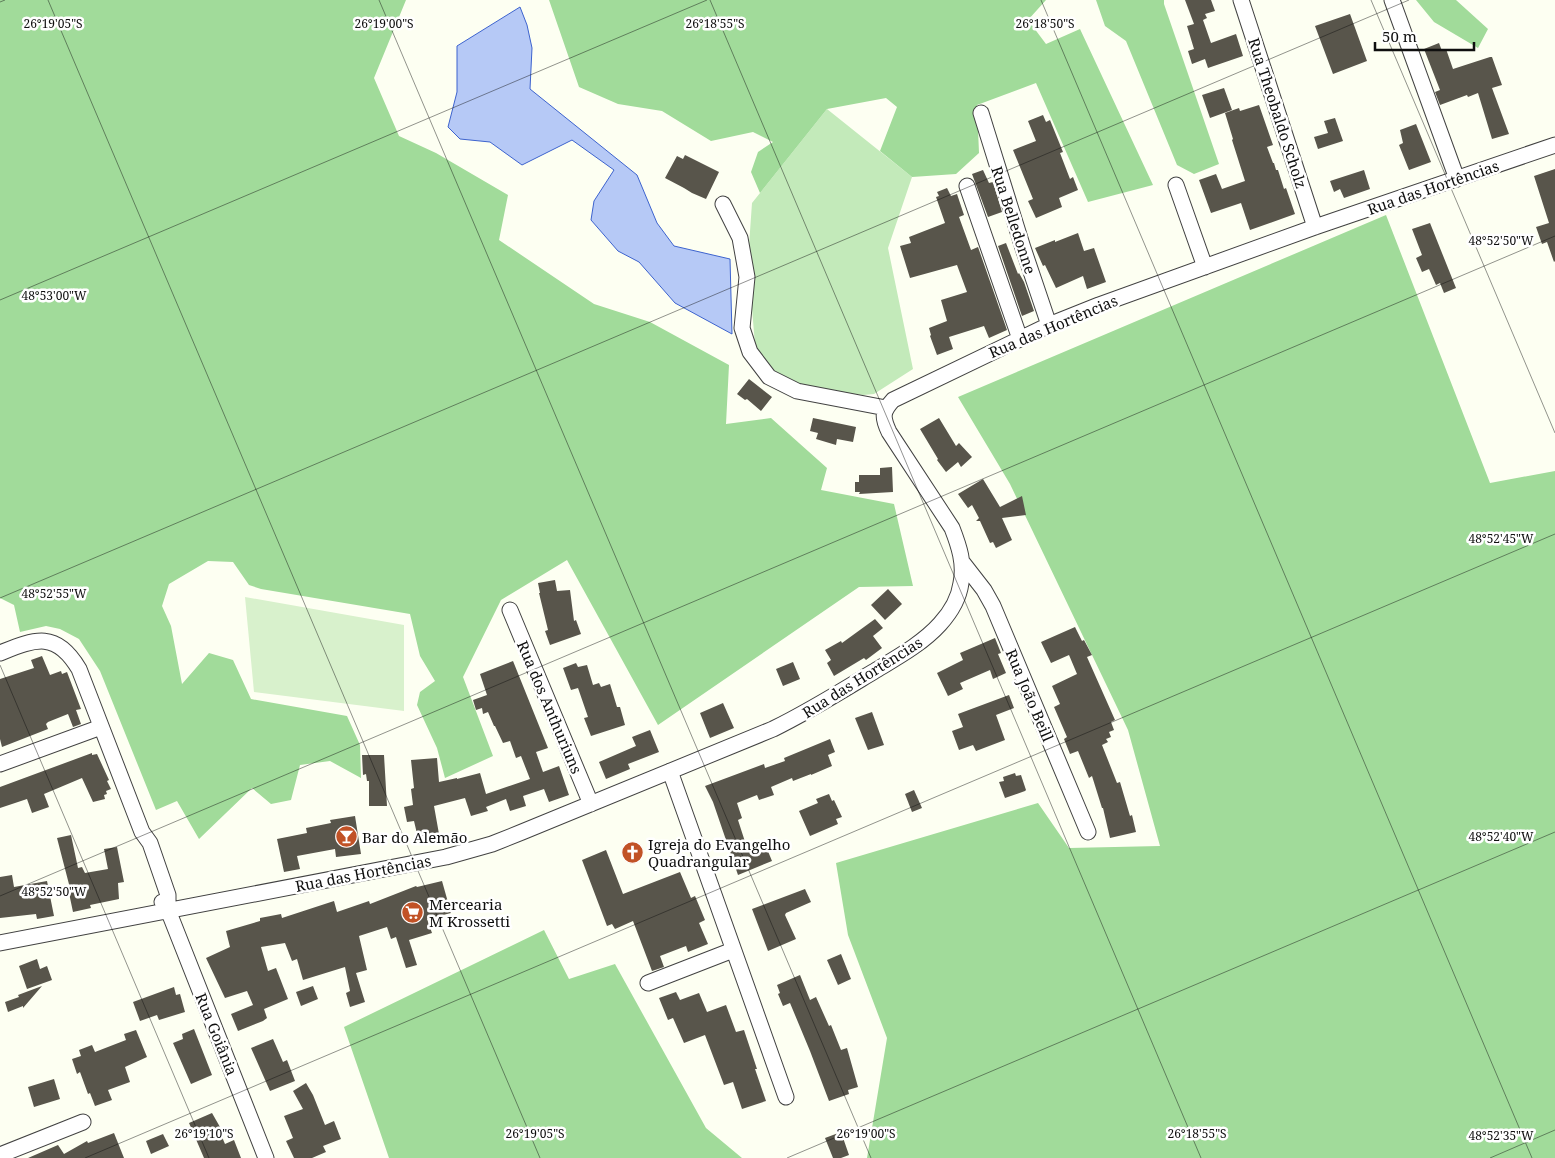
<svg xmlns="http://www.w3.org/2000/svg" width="1555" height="1158" viewBox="0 0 1555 1158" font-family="'Noto Serif',serif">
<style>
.green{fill:#c3eaba}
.forest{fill:#a1db9a}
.pitch{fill:#d8f1cc}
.water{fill:#b6c9f6;stroke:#3d63ce}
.building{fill:#58554b}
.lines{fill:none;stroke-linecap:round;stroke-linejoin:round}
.minor-casing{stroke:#424242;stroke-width:17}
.minor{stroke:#fff;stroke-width:15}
.ticks{fill:none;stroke:#0f0f0f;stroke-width:1;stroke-opacity:0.45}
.labels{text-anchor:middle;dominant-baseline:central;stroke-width:5;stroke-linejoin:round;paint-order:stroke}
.street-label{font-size:15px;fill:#0f0f0f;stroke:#fff}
.poi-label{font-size:15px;fill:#0f0f0f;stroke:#fff;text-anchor:start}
.ticks-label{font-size:12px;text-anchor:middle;fill:#0f0f0f;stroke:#fff;stroke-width:5;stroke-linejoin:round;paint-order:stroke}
</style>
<rect width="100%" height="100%" fill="#fdfff2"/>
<!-- green -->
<path class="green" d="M827,109L912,177L888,248L913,369L874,394L863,395L819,390L774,377L756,357L748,260L752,203Z"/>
<!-- forest -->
<path class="forest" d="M0,0H406L374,78L399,136L436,153L508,195L499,240L594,304L650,322L729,365L726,424L771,418L827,468L821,490L894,504L913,586L859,587L658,725L567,560L501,600L463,677L493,756L445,778L437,748L417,705L420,692L435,681L420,656L410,614L261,589L249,585L233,562L208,561L169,584L162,606L171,626L182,684L209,653L233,660L251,699L347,716L360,745L361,778L330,761L300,765L291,800L271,804L252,788L199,839L177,801L156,810L100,671L79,639L60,629L46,626L20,632L14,605L0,598Z
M549,0H1046L1028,20L1046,44L1080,29L1153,185L1088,202L1036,83L977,105L979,153L956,174L912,177L880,151L897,107L886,98L827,109L760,193L751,172L758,152L773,142L753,132L711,141L662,111L618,104L579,87Z
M1096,0H1164V4L1219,164L1194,174L1177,165L1126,41L1105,26Z
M1416,0H1456L1488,29L1478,48L1434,22Z
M1386,215L1490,483L1555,471V1158H867L887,1038L848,935L836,863L1038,803L1069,848L1160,846L1128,730L1010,484L958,397Z
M544,930L569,979L615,964L706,1128L742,1158H389L344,1027Z"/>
<!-- pitch -->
<path class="pitch" d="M245,597L404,625V711L254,692Z"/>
<!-- water -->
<path class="water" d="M520,7L527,25L532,48L530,89L637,175L657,223L674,246L730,259L732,334L675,303L639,262L618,251L591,220L594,201L614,170L572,140L522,165L490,142L460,139L448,127L457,92V46Z"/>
<!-- building -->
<path class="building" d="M1185,0H1211L1215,11L1205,14L1207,18L1203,20L1211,43L1236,34L1243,56L1208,68L1205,59L1192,64L1188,51L1194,49L1187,26L1194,24Z
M1350,14L1367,61L1333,74L1315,26Z
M1439,43L1442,51L1446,49L1453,69L1490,57H1492L1502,85L1492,88L1509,134L1492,139L1478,93L1468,97L1467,95L1440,105L1435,92L1440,90L1424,49Z
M1224,88L1232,110L1210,118L1202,95Z
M1259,105L1273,145L1267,147L1273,163H1274L1276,170H1278L1284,189L1286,188L1295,214L1250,230L1241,203L1211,213L1199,180L1216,174L1222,189L1245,181L1232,140L1233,139L1225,113L1239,108L1240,111Z
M1043,115L1046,122L1050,120L1063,152L1060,153L1070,179L1073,177L1078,190L1059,198L1062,207L1036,218L1028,201L1033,199L1013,150L1036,141L1028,121Z
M1335,118L1343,141L1318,149L1314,137L1328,133L1324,121Z
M1416,124L1431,162L1409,170L1399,145L1403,143L1400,130Z
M685,155L719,172L706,199L692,193L684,188L665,178L677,156L683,159Z
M1555,169V261L1554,262L1547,242L1542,244L1536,227L1549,223L1534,176Z
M983,170L989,183L993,182L1002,212L988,217L972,174Z
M1364,170L1370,189L1344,198L1340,189L1334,192L1330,181Z
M947,188L951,196L957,194L964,215L959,217L971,250L978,247L1007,330L989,338L984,326L949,337L953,349L937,355L930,336L931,335L929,328L947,321L941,300L967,292L957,265L910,278L900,246L911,243L909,237L945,223L936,197L939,196L937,192Z
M1430,223L1456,288L1444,293L1440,283L1436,285L1429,269L1422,272L1416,258L1422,255L1412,229Z
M1078,233L1084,251L1094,248L1106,282L1087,289L1083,276L1056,288L1045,265L1043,266L1035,248L1055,240V242Z
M1006,243L1018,274L1019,273L1024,282L1034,311L1022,316L998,246Z
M749,379L772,397L761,411L747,399L745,400L737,394Z
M813,418L856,427L853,442L837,439L836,445L816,439L818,433L810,431Z
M939,418L956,446L959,443L972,457L961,467L958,462L946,472L937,460L938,459L920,429Z
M892,467L893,492L859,494L860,492H855V482H859V475H880V468Z
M983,479L1000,507L1022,496L1026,515L1002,518L1012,540L996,548L993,542L990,543L980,521H976L979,518L972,505L968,508L958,494Z
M555,580L557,591L570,590L574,621L576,620L581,634L550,645L545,631L548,630L539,593H540L538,583Z
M888,589L902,604L885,620L871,605Z
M875,619L883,628L873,636L882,648L866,660L864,658L834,676L827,663L831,660L825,650L841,641L842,643Z
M1075,627L1082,641L1084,640L1092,655L1087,657L1115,720L1111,722L1114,730L1109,732L1111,737L1106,739L1108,742L1102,745L1117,783L1120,782L1130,816L1132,815L1136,832L1110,838L1103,808H1102L1092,776L1089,778L1078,751L1070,754L1064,739L1067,737L1054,707L1060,704L1052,686L1077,674L1069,655L1051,663L1041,642Z
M995,638L1001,653L998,654L1006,673L993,679L990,670L960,683L963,689L948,696L937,673L963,660L960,653Z
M42,656L50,675L61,671L62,674L67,672L81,709L76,710L81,724L73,727L68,714L48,722L46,724L48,729L2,747L0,739V679L34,668L31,660Z
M513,661L548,748L536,752L543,772L559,766L569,795L549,802L544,789L523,796L526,806L510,811L506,799L486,807L488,811L471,816L465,798L434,806L439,834L418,838L414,821L407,822L404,807L413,805L411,789L414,788L411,760L437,758L439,782L457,778V779L480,773L486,794L530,779L521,756L516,758L510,741L503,743L495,726H494L488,712L483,714L482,708L476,710L473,700L487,695L480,674Z
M793,662L800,679L783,686L776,669Z
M576,663L578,667L587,665L593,685L599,683L601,687L610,684L617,707H620L625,725L591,736L584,718L588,717L578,688L571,690L563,668Z
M1009,695L1014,708L996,715L1005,740L976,751L973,745L959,750L952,731L963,727L958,714Z
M723,703L734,728L710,738L700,713Z
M872,712L884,745L868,750L855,718Z
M650,730L659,752L628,764L630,769L606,779L599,762L636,746L632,737Z
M830,739L835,752L828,755L832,766L811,775V774L793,781L792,778L771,787L774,795L759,800L757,795L737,803L742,818L738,820L748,851L765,844L772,861L738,875L713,802L705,786L764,764L765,768L785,761L784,758Z
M92,753V755L97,754L109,780L107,781L111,789L106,791L107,794L104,795L105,799L93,802L82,778L44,794L49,807L32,813L27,799L0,808V787Z
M362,755H384L387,806H369V781H367L366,774L363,775Z
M1015,773L1016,776L1021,775L1026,790L1025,791L1005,798L999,782L1004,781L1003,777Z
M914,790L922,808L912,812L905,794Z
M829,794L832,801L834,800L842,817L836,819L838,824L810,836L799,811L818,803L816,799Z
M355,816L361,854L336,857L335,849L297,856L300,869L284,872L277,839L307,833L306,828L331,823L330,820Z
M71,835L78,868L82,867L85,873L108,869L104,849L117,847L124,882L118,883L119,899L90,905L91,908L73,912L69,893L71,892L57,838Z
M606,850L623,894L680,872L691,898L695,896L705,920L699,923L708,944L688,952L686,946L660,956L664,967L652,971L633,921L615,929L612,924L607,926L582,860Z
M12,875L14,887L47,881L54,916L37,919L36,914L0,918V877Z
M442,881L451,913L427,919L432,933L409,940L417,965L406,968L396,937L391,939L387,927L359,936L367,970L356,973L365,1002L350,1007L346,993L350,991L345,967L303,980L297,959L292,961L285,943L261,947L268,971L276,968L288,999L264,1009L267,1018L263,1021L238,1031L231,1014L253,1005L247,991L225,998L206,958L230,947L226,931L260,921V918L281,914L282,918L334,901L337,912L369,901L370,904L416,886L417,887Z
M805,889L811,902L786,913L785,915L796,939L768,951L752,909Z
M841,954L851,979L838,985L827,960Z
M37,959L40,969L47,966L52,980L27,989L19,966Z
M800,975L810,1000L816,997L829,1026L831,1025L841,1050L847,1048L858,1087L848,1090L849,1094L829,1101L810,1051L790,1003L783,1006L778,994L780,993L777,985Z
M42,986L23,1008V1006L8,1012L5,1002L19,997L18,995Z
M313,986L318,999L301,1006L296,992Z
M174,987L176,995L180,994L185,1012L159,1020L157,1015L140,1021L133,1002Z
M676,992L680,1000L699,993L707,1012L726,1005L736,1032L744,1030L757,1069H755L766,1101L742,1109L733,1082L724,1085L705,1035L684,1043L673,1018L668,1020L659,998Z
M194,1029L212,1075L191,1084L173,1043L183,1039L182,1034Z
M136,1030L147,1057L125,1067L130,1082L108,1090L112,1100L95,1106L90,1093L88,1094L80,1072L77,1074L72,1059L81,1056L79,1050L92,1045L95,1052L126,1040L124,1034Z
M273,1039L283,1062L287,1060L295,1081L270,1091L251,1048Z
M54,1079L60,1099L34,1107L28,1087Z
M306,1083L313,1095L325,1125L334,1121L341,1139L323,1146L326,1152L312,1158H294L286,1141L293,1138L284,1116L303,1109L293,1091Z
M212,1113L220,1127L219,1130L225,1144L234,1140L241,1158H204L189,1123Z
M841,1132L849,1155L841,1158H833L825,1138Z
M114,1133L124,1158H28L58,1145L64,1154L87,1141L88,1143Z
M163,1134L169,1146L151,1154L146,1141Z"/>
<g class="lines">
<defs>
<path id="minor" d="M1241,0L1315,227
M1392,0L1457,179
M981,113L1023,248L1049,325
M1176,185L1205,267
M967,186L1020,339
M723,204L740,238L747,277L742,328L750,352L769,377L797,391L886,408
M963,563L984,590L993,606L1088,832
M510,610L591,804
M0,653C35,639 56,630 79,669L142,832L150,843L168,895V910
M0,764L101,727
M670,771L786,1097
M162,902L168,910L266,1158
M0,943L446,857L492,844L522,832L773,729C808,712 840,692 873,672C896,658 922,644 940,624C950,613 959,598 961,583C965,564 959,546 952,528L889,432C882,417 882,412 893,400L1049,325L1099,305L1315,227L1555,145
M648,983L733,950
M0,1155L83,1122"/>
</defs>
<!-- minor casing -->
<use href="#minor" class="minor-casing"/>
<!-- minor -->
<use href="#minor" class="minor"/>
</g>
<!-- ticks -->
<path class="ticks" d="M48,0L540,1158M379,0L871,1158M710,0L1201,1158M1041,0L1532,1158M1371,0L1555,433M0,2L5,0M0,300L707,0M0,598L1409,0M0,665L209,1158M0,896L1555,236M85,1158L1555,534M787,1158L1555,832M1490,1158L1555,1130"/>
<!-- icons -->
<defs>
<symbol id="bar-disc" viewBox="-11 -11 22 22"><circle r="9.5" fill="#c15226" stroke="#fff"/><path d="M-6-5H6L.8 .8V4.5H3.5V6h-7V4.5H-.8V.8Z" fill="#fff"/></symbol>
<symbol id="church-disc" viewBox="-11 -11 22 22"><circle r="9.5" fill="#c15226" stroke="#fff"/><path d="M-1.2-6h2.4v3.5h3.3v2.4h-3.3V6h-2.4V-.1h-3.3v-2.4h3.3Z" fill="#fff"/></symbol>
<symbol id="supermarket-disc" viewBox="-11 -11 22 22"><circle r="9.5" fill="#c15226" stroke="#fff"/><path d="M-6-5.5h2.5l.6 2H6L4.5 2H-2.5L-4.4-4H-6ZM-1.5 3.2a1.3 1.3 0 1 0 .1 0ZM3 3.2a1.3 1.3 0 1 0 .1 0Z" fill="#fff"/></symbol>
</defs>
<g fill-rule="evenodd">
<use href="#bar-disc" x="334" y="824" width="25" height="25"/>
<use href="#church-disc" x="620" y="840" width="25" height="25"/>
<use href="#supermarket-disc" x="400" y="900" width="25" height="25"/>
</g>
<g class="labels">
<!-- street labels -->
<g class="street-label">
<text transform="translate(1278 113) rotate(72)">Rua Theobaldo Scholz</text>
<text transform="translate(1433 187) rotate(-19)">Rua das Hortências</text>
<text transform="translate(1014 220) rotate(72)">Rua Belledonne</text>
<text transform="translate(1053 326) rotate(-23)">Rua das Hortências</text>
<text transform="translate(862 677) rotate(-32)">Rua das Hortências</text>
<text transform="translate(1030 695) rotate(67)">Rua João Beill</text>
<text transform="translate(550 707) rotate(67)">Rua dos Anthuriuns</text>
<text transform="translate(363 873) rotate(-11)">Rua das Hortências</text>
<text transform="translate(217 1034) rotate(68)">Rua Goiânia</text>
</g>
<!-- poi labels -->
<g class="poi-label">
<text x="362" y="837">Bar do Alemão</text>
<text x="648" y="844">Igreja do Evangelho<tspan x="648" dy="17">Quadrangular</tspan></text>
<text x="429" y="904">Mercearia<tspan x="429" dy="17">M Krossetti</tspan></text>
</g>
</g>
<g class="ticks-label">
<text x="53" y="28">26°19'05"S</text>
<text x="384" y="28">26°19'00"S</text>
<text x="715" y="28">26°18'55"S</text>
<text x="1045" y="28">26°18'50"S</text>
<text x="1501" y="245">48°52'50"W</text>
<text x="54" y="300">48°53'00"W</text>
<text x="1501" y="543">48°52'45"W</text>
<text x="54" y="598">48°52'55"W</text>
<text x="1501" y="841">48°52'40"W</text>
<text x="54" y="896">48°52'50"W</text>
<text x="204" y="1138">26°19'10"S</text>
<text x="535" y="1138">26°19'05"S</text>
<text x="866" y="1138">26°19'00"S</text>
<text x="1197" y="1138">26°18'55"S</text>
<text x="1501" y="1140">48°52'35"W</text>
</g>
<!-- scale -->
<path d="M1375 42v8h99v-8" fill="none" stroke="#0f0f0f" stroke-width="2.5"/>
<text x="1382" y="42" font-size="15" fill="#0f0f0f" stroke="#ffffff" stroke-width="4" paint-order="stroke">50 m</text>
</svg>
